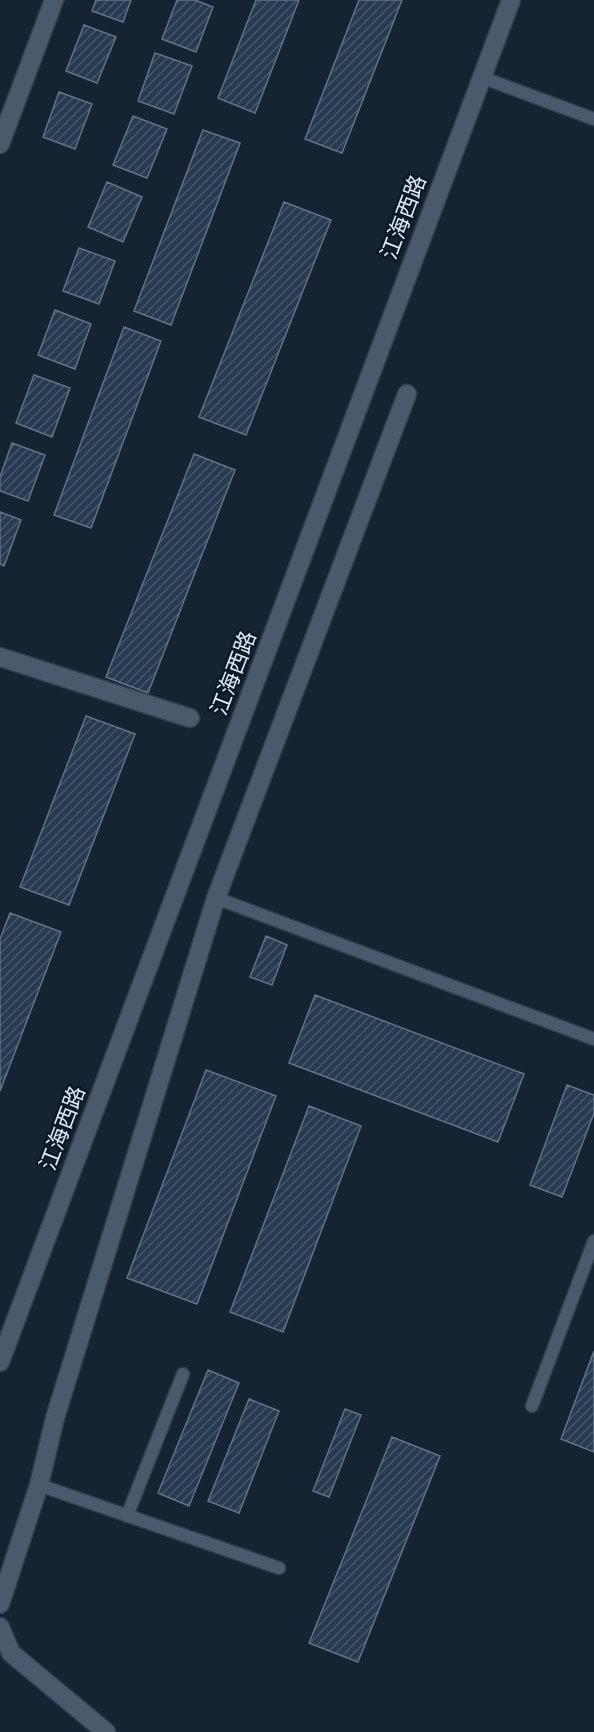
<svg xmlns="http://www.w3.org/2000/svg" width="594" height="1732" viewBox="0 0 594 1732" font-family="'Space Grotesk','Noto Sans SC',sans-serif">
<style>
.building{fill:url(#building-hatch);stroke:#627386;stroke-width:1.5}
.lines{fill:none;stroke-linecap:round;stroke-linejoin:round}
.service-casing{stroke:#333c4a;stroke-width:15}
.minor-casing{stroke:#333c4a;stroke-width:21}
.secondary-casing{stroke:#333c4a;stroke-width:21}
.service{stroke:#4a5a6c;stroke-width:12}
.minor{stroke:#4a5a6c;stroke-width:18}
.secondary{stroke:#4a5a6c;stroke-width:18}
.labels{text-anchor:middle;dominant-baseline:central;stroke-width:5;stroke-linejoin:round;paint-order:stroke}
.street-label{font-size:22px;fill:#e0e9f4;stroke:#0b1928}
</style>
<defs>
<pattern id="building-hatch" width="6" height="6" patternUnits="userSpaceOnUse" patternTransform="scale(1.5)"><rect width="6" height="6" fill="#273a51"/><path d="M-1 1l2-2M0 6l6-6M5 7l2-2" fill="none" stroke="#46566b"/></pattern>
</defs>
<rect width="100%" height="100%" fill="#152333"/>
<!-- building -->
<path class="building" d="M96,0H131L123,22L92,11Z
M177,0H195L213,7L196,52L162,39Z
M256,0H299L255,113L218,98Z
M359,0H402L342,153L305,139Z
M84,25L116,37L97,83L66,71Z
M155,53L192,66L174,114L138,101Z
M59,92L92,104L75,149L43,137Z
M133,116L167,129L147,178L113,165Z
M203,130L240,143L171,325L134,311Z
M107,182L142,197L123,242L88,227Z
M284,202L331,220L246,435L199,417Z
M79,248L115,261L99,304L63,291Z
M55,310L91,324L75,369L38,355Z
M124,327L161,341L91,528L54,515Z
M34,375L70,388L52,437L16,423Z
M12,443L45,455L28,501L0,491V477Z
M194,454L235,470L148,693L106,677Z
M0,512L21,520L4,566L0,564Z
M86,716L135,734L69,905L20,887Z
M10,913L61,932L0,1091V939Z
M266,936L287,945L272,985L250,977Z
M315,995L524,1074L498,1142L289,1063Z
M206,1070L276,1096L197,1304L127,1278Z
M567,1085L594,1095V1113L562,1197L530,1185Z
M309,1106L361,1126L283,1332L230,1312Z
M594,1351V1452L561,1439Z
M208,1370L239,1383L189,1506L158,1493Z
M249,1399L279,1411L239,1513L208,1501Z
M345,1409L361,1415L329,1497L313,1491Z
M392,1437L440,1456L358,1662L309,1643Z"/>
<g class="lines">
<defs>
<path id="service" d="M481,77L594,119
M216,898L594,1039
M532,1406L594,1241
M39,1485L279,1568
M127,1516L183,1374"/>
<path id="minor" d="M0,144L54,0
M0,657L190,718
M0,1604L39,1485L55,1418L216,898L407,394
M0,1627L11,1653L106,1732"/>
<path id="secondary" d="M0,1362L511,0"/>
</defs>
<!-- service casing -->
<use href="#service" class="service-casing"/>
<!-- minor casing -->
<use href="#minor" class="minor-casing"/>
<!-- secondary casing -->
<use href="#secondary" class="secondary-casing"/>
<!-- service -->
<use href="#service" class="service"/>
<!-- minor -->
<use href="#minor" class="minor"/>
<!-- secondary -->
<use href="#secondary" class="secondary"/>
</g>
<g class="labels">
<!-- street labels -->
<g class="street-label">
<text transform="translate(403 217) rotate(-69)">江海西路</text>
<text transform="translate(233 673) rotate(-69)">江海西路</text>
<text transform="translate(62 1128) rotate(-69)">江海西路</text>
</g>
</g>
</svg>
